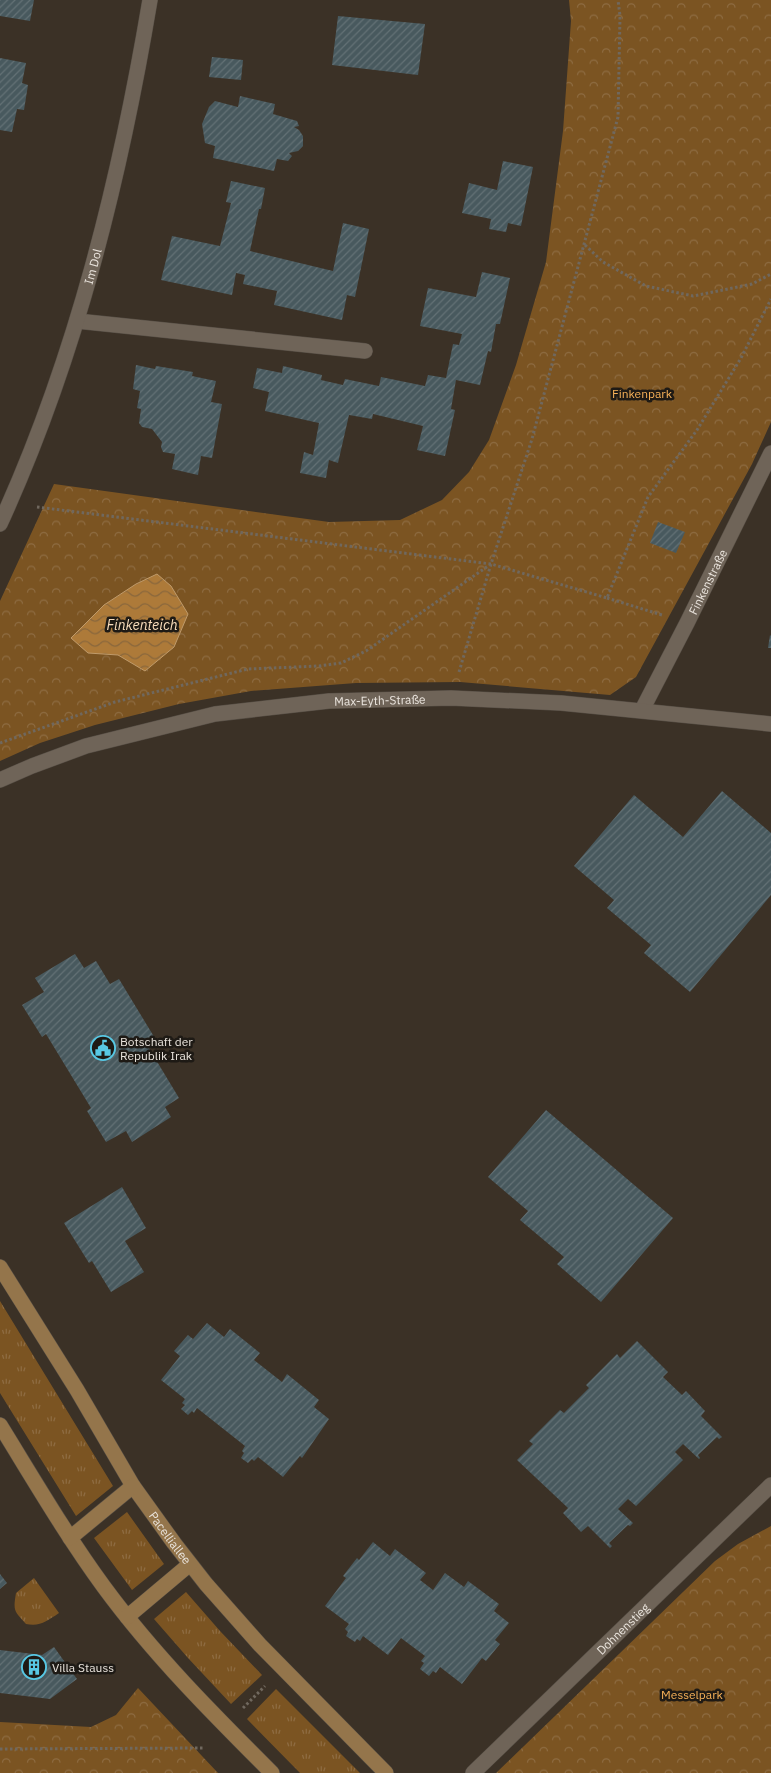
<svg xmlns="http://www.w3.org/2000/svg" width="771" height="1773" viewBox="0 0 771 1773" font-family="'IBM Plex Sans',sans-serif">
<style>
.grass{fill:url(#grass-tufts)}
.park{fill:url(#park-crowns)}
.water{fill:url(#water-waves);stroke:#bf9a6a}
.building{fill:url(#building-hatch)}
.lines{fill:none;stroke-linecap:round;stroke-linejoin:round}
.lane-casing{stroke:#564e45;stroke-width:16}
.street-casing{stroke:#564e45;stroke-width:16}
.secondary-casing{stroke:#564e45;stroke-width:16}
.path{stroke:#70685e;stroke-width:3;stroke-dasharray:2.5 2.5;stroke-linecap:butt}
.lane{stroke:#6f6458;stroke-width:15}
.street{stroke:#6f6458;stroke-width:15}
.secondary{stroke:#94754b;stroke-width:15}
.labels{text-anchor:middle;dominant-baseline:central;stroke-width:5;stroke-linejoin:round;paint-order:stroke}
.street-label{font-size:12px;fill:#eae4dd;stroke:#1e1a15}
.park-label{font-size:12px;fill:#f8b258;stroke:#1e1a15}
.poi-label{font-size:12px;fill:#eae4dd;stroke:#1e1a15;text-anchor:start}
.water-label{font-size:14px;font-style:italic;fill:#f9ddbc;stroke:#1e1a15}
</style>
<defs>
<pattern id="grass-tufts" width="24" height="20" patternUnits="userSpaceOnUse" patternTransform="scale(1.25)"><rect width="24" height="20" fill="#7b5422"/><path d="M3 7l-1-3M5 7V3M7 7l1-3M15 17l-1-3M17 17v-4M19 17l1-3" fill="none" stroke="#8e6c42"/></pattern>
<pattern id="park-crowns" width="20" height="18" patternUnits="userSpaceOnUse" patternTransform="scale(1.25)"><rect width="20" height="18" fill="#7b5422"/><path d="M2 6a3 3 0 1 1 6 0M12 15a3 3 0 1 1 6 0" fill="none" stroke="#8e6c42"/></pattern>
<pattern id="water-waves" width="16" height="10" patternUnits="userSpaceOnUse" patternTransform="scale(1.25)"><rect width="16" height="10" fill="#ad7a39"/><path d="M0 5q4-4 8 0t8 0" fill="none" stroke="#89673c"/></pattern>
<pattern id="building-hatch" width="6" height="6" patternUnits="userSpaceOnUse" patternTransform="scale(1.25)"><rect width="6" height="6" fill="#48595e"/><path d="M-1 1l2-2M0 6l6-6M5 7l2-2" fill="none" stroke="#637175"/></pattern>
</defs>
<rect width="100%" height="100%" fill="#3b3126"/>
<!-- grass -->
<path class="grass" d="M0,1301L113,1486L76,1516L0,1393Z
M127,1512L164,1564L132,1590L94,1538Z
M34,1578L59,1613C47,1621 40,1627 26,1624C14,1611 13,1611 16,1593Z
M186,1592L220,1631L262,1675L231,1704L188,1658L154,1619Z
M276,1689L360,1773H300L247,1719Z"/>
<!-- park -->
<path class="park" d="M569,0H771V422L752,464L636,677L610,695L460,682L356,683L251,691L179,704L95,725L40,743L0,761V601L54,484L329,522L400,520L442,500L469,472L489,440L516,365L546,262L563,131L571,21Z
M771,1526V1773H496L715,1561L738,1544Z
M138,1688L218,1773H0V1722L91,1727L116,1715Z"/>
<!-- water -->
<path class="water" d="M157,574L171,586L188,614L174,647L145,671L118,655L88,653L71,638L104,605L136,584Z"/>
<!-- building -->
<path class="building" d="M0,0H34L30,21L0,16Z
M338,16L425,24L418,75L332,65Z
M212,57L243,60L241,80L209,77Z
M0,58L26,63L22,83L28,85L24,110L17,109L12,132L0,130Z
M240,96L275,104L273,114L297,121L299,126L294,127L299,130L303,136V146L298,151L289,153L292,156L288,161L277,159L274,171L213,158L215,146L205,143L202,124L209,107L215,101L238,107Z
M503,161L533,167L521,226L508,223L506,232L489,229L491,219L462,213L469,183L497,190Z
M231,181L265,188L261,209H259L250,251L333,271L343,223L369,229L355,297L347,295L342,320L274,305L277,291L243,284L245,275L236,273L232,295L161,280L172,236L220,246L231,203L226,202Z
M482,272L510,278L500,324H496L491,352L488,351L480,385L456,380L451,409L455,410L445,456L417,450L423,426L373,414L372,419L349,415L338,463L329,460L326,478L300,473L304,452L313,455L319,423L265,411L269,392L253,388L257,368L282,373L283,366L322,375L321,380L343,385L345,379L379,386L381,377L425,386L428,375L446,378L453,344L459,345L462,334L420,326L428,288L476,297Z
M136,365L155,369L156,366L193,372L192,376L216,381L211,402L222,404L212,458L201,456L198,475L172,469L175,454L163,452L161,447L162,442L152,429L142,427L139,423L141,409L137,408L140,391L133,389Z
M658,522L685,532L676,553L650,543Z
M770,635L771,636V648H768Z
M722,791L771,833V895L690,992L644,953L651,945L607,908L614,900L574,866L634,795L683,837Z
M75,954L84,968L96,961L110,984L119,979L156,1040L147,1045L179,1098L165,1107L171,1117L132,1142L126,1131L106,1142L87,1111L91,1108L46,1034L42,1037L22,1005L44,992L35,978Z
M546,1110L673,1218L601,1302L557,1264L564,1257L520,1220L528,1211L488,1177Z
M122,1187L146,1228L125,1241L144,1272L111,1292L92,1261L89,1263L64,1223Z
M207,1323L224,1337L230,1329L260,1353L254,1360L282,1382L287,1374L319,1400L314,1407L329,1419L302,1458L300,1456L283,1477L258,1457L254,1461L252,1459L248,1463L241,1458L244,1453L242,1451L245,1446L197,1408L194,1413L192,1411L188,1415L181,1409L185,1405L182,1403L185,1399L161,1380L180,1356L174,1351L188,1335L193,1339Z
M637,1341L668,1372L663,1377L682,1395L686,1391L705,1411L701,1416L722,1437L719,1439L717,1437L698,1455L700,1458L699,1459L683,1444L675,1452L683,1460L636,1506L628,1499L618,1509L633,1523L630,1526L628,1525L609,1543L612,1546L610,1548L588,1526L581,1532L563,1513L568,1508L517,1460L533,1444L529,1441L560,1410L564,1413L589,1388L586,1385L617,1354L620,1358Z
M373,1542L390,1556L395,1549L426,1573L420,1580L433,1590L445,1573L464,1587L468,1581L499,1604L494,1611L509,1623L495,1640L500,1644L486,1661L482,1658L462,1684L440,1667L436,1673L433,1671L429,1676L420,1669L424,1663L421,1661L425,1656L401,1638L388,1655L363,1636L360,1641L357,1639L355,1642L346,1636L348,1632L345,1629L349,1624L325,1606L346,1578L343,1576L357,1558L359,1560Z
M0,1574L7,1583L0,1589Z
M54,1647L77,1679L50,1699L0,1693V1650L42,1655Z"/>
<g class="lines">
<defs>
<path id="lane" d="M77,321L365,351"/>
<g id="street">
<path id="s1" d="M0,524C76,358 120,179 150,0"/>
<path id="s2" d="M642,710L687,623L771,453"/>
<path id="s3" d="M0,780L32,766L86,746L215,714L329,701L451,698L561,703L771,724"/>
<path id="s4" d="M473,1773L771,1485"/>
</g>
<g id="secondary">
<path id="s5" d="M0,1267L77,1390L133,1486L174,1543L206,1584L260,1645L386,1773"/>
<path d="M0,1425C34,1480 66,1535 104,1587C154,1655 213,1714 272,1773"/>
<path d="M70,1538L133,1486"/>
<path d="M127,1617L190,1564"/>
</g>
</defs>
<!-- lane casing -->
<use href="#lane" class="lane-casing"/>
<!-- street casing -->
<use href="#street" class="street-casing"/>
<!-- secondary casing -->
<use href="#secondary" class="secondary-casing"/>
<!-- path -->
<path class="path" d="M585,245L603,262L646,286L693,296L752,284L771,274
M37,507L491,564L607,598L648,497L697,430L741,358L771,299
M607,598L662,615
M459,672L491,564L532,439L618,117L620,16L618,0
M0,743L115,702L248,669L319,666L341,663L366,651L491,564
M243,1708L265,1686
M0,1749L203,1748"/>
<!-- lane -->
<use href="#lane" class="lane"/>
<!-- street -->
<use href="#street" class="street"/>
<!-- secondary -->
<use href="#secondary" class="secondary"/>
</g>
<!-- icons -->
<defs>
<symbol id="civic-ring" viewBox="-11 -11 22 22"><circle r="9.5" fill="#1e1a15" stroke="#58c8e4" stroke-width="1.5"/><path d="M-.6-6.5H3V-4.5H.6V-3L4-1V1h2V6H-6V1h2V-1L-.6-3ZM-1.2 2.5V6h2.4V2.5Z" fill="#58c8e4"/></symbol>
<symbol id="building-ring" viewBox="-11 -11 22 22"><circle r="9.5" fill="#1e1a15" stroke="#58c8e4" stroke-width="1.5"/><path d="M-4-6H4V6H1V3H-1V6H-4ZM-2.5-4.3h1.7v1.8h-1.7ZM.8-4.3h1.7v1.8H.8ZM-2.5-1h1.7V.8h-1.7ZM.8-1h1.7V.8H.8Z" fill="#58c8e4"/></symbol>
</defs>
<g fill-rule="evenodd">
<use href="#civic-ring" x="89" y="1034" width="28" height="28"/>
<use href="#building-ring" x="20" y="1653" width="28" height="28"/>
</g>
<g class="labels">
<!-- street labels -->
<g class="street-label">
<text stroke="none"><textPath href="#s1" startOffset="274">Im Dol</textPath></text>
<text stroke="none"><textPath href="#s2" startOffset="144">Finkenstraße</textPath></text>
<text stroke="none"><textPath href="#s3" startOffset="391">Max-Eyth-Straße</textPath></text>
<text stroke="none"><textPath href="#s5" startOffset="320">Pacelliallee</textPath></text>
<text stroke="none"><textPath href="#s4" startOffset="208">Dohnenstieg</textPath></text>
</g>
<!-- park labels -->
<g class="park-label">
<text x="642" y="393">Finkenpark</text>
<text x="692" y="1694">Messelpark</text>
</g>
<!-- poi labels -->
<g class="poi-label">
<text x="120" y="1041">Botschaft der<tspan x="120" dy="14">Republik Irak</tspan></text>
<text x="52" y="1667">Villa Stauss</text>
</g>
<!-- water labels -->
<g class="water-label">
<text x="142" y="625">Finkenteich</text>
</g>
</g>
</svg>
